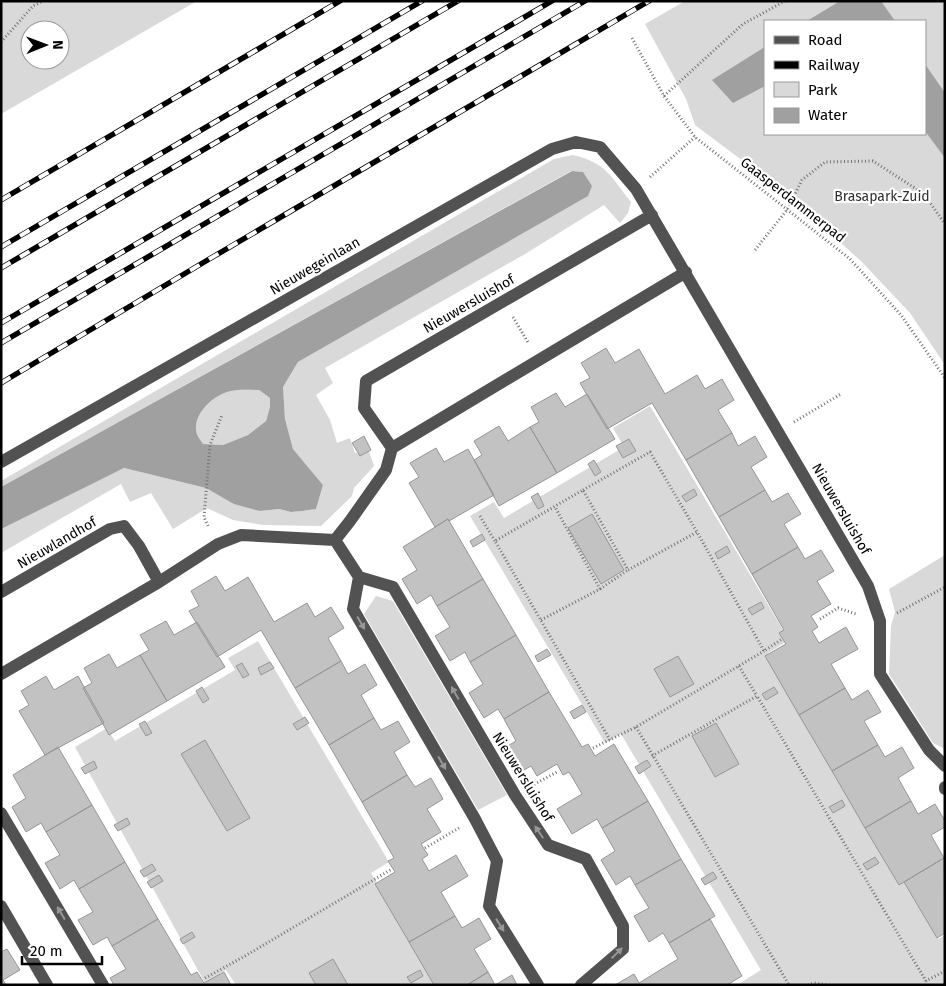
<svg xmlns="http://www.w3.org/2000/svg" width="946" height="986" viewBox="0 0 946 986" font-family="'Fira Sans',sans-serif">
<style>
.green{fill:#d9d9d9;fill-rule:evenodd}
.water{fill:#a0a0a0;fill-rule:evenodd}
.building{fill:#c2c2c2;stroke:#969696}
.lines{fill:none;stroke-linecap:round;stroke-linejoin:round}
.path{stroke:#747474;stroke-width:3;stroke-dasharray:1 2.5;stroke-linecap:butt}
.minor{stroke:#525252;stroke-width:12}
.rail-casing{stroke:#000;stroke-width:5.5}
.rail{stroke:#fff;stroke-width:4;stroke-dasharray:11;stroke-linecap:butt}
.oneway{fill:#979797}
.labels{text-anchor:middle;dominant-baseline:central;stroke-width:4.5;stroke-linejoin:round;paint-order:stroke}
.park-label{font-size:14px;fill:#303030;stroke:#fff}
.street-label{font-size:14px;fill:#000;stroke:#fff}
</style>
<rect width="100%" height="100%" fill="#fff"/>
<!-- green -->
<path class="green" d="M1,1H197L1,114ZM30,30H60V60H30Z
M685,1H945V365L910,313L862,262L842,244L743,161L695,125L686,99L645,24ZM765,21H925V134H765Z
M573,155C607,163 611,177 631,202L628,213L620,223L604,205L525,254L325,368L333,383L316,395L330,420L337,443L350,438L355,453L369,451L374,466L354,488L352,496L321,526L263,525L233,520L207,508L173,529L151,493L130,502L121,484L1,553V527L124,468L206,488L260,511L279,509L291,512L302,511L316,509L323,485L293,449L285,419L283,387L298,362L587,196L583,172L571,171L1,487V481L554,159Z
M259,390L270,398V407L266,421L248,435L223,445L203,444C201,441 198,437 197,434C191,415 214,394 231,391C240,389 250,390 259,390Z
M650,406L789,640L768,653L938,939L945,935V985H737L761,970L621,734L605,743L470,516L494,502L504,518L624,447L613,428Z
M945,555V749L933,743L889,674L891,626L895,612L889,589Z
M376,596L393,601L507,795L478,810L364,614Z
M258,641L389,862L371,873L437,985H236L226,970L205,983L75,747L107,728L115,741L235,670L228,658Z"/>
<!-- water -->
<path class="water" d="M840,1H881L895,21H807Z
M765,47V86L733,103L712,80Z
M925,64L945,93V158L925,131Z
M572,171L583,172L592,186L588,196L298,362L283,387L285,419L293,449L323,485L316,509L302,511L291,512L279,509L260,511L234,504L206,488L124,468L1,529V487ZM259,390L270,398V407L266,421L248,435L223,445L203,444C201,441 198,437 197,434C191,415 214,394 231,391C240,389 250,390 259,390Z"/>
<!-- building -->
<path class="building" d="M606,348L615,363L639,349L665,394L697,375L705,389L722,379L734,400L718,410L732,433L686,460L652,403L607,429L580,383L590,378L581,363Z
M556,393L565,407L587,394L615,439L557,473L530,427L539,422L531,407Z
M499,426L508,441L530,427L557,473L499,506L474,460L482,455L474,441Z
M732,433L738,446L755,436L767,457L751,467L765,490L719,517L686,460Z
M364,436L371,450L360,456L352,443Z
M629,439L636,451L623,458L616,446Z
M436,448L444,462L468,449L494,495L449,521L448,519L435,527L409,483L419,477L410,463Z
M594,460L601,472L595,476L588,464Z
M694,489L697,495L686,502L682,496Z
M765,490L772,502L788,493L801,514L784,524L798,547L752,574L719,517Z
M538,493L544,506L538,509L531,497Z
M592,514L624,570L601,584L568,528Z
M448,519L483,579L437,606L431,595L417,604L402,579L417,570L403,547Z
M482,534L485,540L473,547L470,541Z
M727,546L730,552L718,559L715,553Z
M798,547L805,559L821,550L834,571L817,581L831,604L811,616L818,627L812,631L819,643L846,627L858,649L831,664L845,688L799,715L765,656L786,644L779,633L784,630L752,574Z
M216,576L225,591L248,577L274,622L307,603L315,617L331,607L344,628L328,638L341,661L295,688L261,630L217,657L189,611L199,606L191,591Z
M483,579L516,635L470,662L465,652L450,661L435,636L450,627L437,606Z
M761,602L764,608L752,615L748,609Z
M166,621L174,635L197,622L225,667L167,701L140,655L149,650L140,635Z
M516,635L549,692L504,719L498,709L484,718L469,693L483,684L470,662Z
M547,649L551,655L538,662L535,656Z
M109,654L117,668L140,655L167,701L109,735L83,688L92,683L84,668Z
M678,656L694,684L670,697L654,669Z
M341,661L348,674L365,664L377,685L361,695L374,718L329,745L295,688Z
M270,662L274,668L261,675L258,668Z
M242,663L249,675L243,678L236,666Z
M46,676L54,690L78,676L104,723L45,755L19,711L29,705L21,691Z
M202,687L209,699L203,703L196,691Z
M774,687L778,693L766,700L762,694Z
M845,688L852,700L868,690L881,712L864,721L878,745L832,771L799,715Z
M549,692L582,747L588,744L595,756L614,744L648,801L602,828L597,819L572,834L557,809L582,794L569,772L563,775L557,764L537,776L531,766L515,775L501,750L516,741L504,719Z
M582,705L586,712L574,719L570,712Z
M305,717L309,723L297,730L293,724Z
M374,718L381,730L398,721L410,742L394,752L407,775L362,802L329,745Z
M145,721L152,733L146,736L139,724Z
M716,723L739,764L715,777L692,736Z
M205,740L250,818L227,831L181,754Z
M878,745L885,757L902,747L914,768L898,778L911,801L865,828L832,771Z
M58,747L92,805L46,832L41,823L26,832L12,807L26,798L13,775Z
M647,760L651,766L639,774L635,767Z
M94,761L97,768L85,774L81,768Z
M407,775L415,787L431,778L443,799L427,809L441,832L421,844L428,855L422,859L429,871L456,855L468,876L441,892L455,916L409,942L375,884L395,872L388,861L394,858L362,802Z
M842,800L845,806L833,813L829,807Z
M648,801L681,859L635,885L630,876L616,885L601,860L615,851L602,828Z
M911,801L918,814L935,804L945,821V827L931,835L944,858L899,885L865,828Z
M92,805L125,862L79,889L74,880L60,889L45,863L60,855L46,832Z
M127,818L130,824L118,831L114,825Z
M875,857L879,863L867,870L863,864Z
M944,858L945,933L937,938L904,882Z
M681,859L715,916L669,943L663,933L649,942L634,916L649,908L635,885Z
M125,862L158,919L112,946L107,937L93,945L78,920L93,912L79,889Z
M152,864L156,870L144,877L140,871Z
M713,872L717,878L705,885L701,879Z
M159,875L163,881L151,888L147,882Z
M455,916L462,928L479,918L491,939L474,949L488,972L467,985H434L409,942Z
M158,919L191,975L197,972L204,983L224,972L231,985H114L110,978L126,969L112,946Z
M710,919L742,976L727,985H615L634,974L639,983L678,959L669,943Z
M192,932L195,937L183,944L180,939Z
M7,949L20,970L3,980L6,985H1V952Z
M333,959L348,985H316L309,973Z
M420,970L423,976L411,983L407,977Z
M488,972L495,985L512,975L517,985H467Z"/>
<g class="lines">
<!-- path -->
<path class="path" d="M632,38L664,96L695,137L850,259L901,315L945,378
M1,42L33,6L43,1
M664,96L743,24L785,1
M650,177L695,137
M755,250L787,210L802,180L825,162L873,161L924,194L945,224
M513,317L529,344
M794,422L841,394
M583,490L650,452L697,532
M480,516L495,541
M208,526L204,517L210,445L222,415
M600,589L628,570
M897,613L945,587
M820,619L838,608L856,614
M541,620L600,589L555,507
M739,666L757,696
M636,727L789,985
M610,740L495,541L583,490L628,570L697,532L764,651L782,639
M593,748L636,727L764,651
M652,756L757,696L926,981
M531,786L557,772
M425,848L459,828
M205,978L245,956L392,869
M808,985L814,983L828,985
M925,985L926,981L945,971"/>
<!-- minor -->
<path class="minor" d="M392,448L364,408L366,381L652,215
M1,462L552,149L576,142L600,147L636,189L868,586L880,621V674L929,750L945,766
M359,577L353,609L475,819L497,861L489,906L538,985
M1,592L110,529L124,526L139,546L159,582
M1,674L159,582L218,544L241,535L335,540
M945,787V789
M1,813L103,985
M1,906L47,985
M581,985L623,949V926L586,859L548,845L515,795L393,587L359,577L335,540L350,521L386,470L392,448L686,272"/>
<defs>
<path id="rail" d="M1,200L340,1
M1,247L422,1
M1,268L458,1
M1,323L552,1
M1,343L585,1
M1,383L211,258L649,1"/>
</defs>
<!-- rail casing -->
<use href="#rail" class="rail-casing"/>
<!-- rail -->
<use href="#rail" class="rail"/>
</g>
<!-- one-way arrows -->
<defs><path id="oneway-solid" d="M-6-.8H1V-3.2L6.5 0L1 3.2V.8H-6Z" transform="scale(1.25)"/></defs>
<g class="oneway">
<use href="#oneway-solid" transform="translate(361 623) rotate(60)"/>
<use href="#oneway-solid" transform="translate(455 693) rotate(-120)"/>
<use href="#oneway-solid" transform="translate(442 763) rotate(60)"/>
<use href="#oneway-solid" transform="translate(539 832) rotate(-124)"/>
<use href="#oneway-solid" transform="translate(61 913) rotate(-121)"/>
<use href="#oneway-solid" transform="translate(500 925) rotate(58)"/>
<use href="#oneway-solid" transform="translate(617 953) rotate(-45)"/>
</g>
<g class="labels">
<!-- park labels -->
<g class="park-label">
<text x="882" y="196">Brasapark-Zuid</text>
</g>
<!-- street labels -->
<g class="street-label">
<text transform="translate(793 200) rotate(38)">Gaasperdammerpad</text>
<text transform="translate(315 266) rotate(-30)">Nieuwegeinlaan</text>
<text transform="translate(469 304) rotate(-30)">Nieuwersluishof</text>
<text transform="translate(841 509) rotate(60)">Nieuwersluishof</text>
<text transform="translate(57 543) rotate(-30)">Nieuwlandhof</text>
<text transform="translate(523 777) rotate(58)">Nieuwersluishof</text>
</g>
</g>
<!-- border -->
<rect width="946" height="986" fill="none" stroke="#000000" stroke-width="5"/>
<!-- legend -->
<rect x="764" y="20" width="162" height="115" fill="#ffffff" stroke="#999999"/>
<rect x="774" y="36" width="25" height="8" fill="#525252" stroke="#999999"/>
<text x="808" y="45" font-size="15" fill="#000000">Road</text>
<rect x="774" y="61" width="25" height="8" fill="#000000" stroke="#999999"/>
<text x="808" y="70" font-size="15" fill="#000000">Railway</text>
<rect x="774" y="82" width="25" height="15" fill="#d9d9d9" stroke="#999999"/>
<text x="808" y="95" font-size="15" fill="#000000">Park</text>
<rect x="774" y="108" width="25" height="15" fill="#a0a0a0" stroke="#999999"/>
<text x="808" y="120" font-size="15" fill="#000000">Water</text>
<!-- north arrow -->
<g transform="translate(45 45) rotate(89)"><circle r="24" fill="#ffffff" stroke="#999999"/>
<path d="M0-4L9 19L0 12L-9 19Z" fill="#000000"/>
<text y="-8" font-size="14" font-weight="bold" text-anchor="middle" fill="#000000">N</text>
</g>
<!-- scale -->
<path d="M22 956v8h80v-8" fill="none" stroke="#000000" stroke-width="2.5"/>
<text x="30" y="956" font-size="15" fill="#000000" stroke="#ffffff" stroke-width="4" paint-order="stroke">20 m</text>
</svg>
